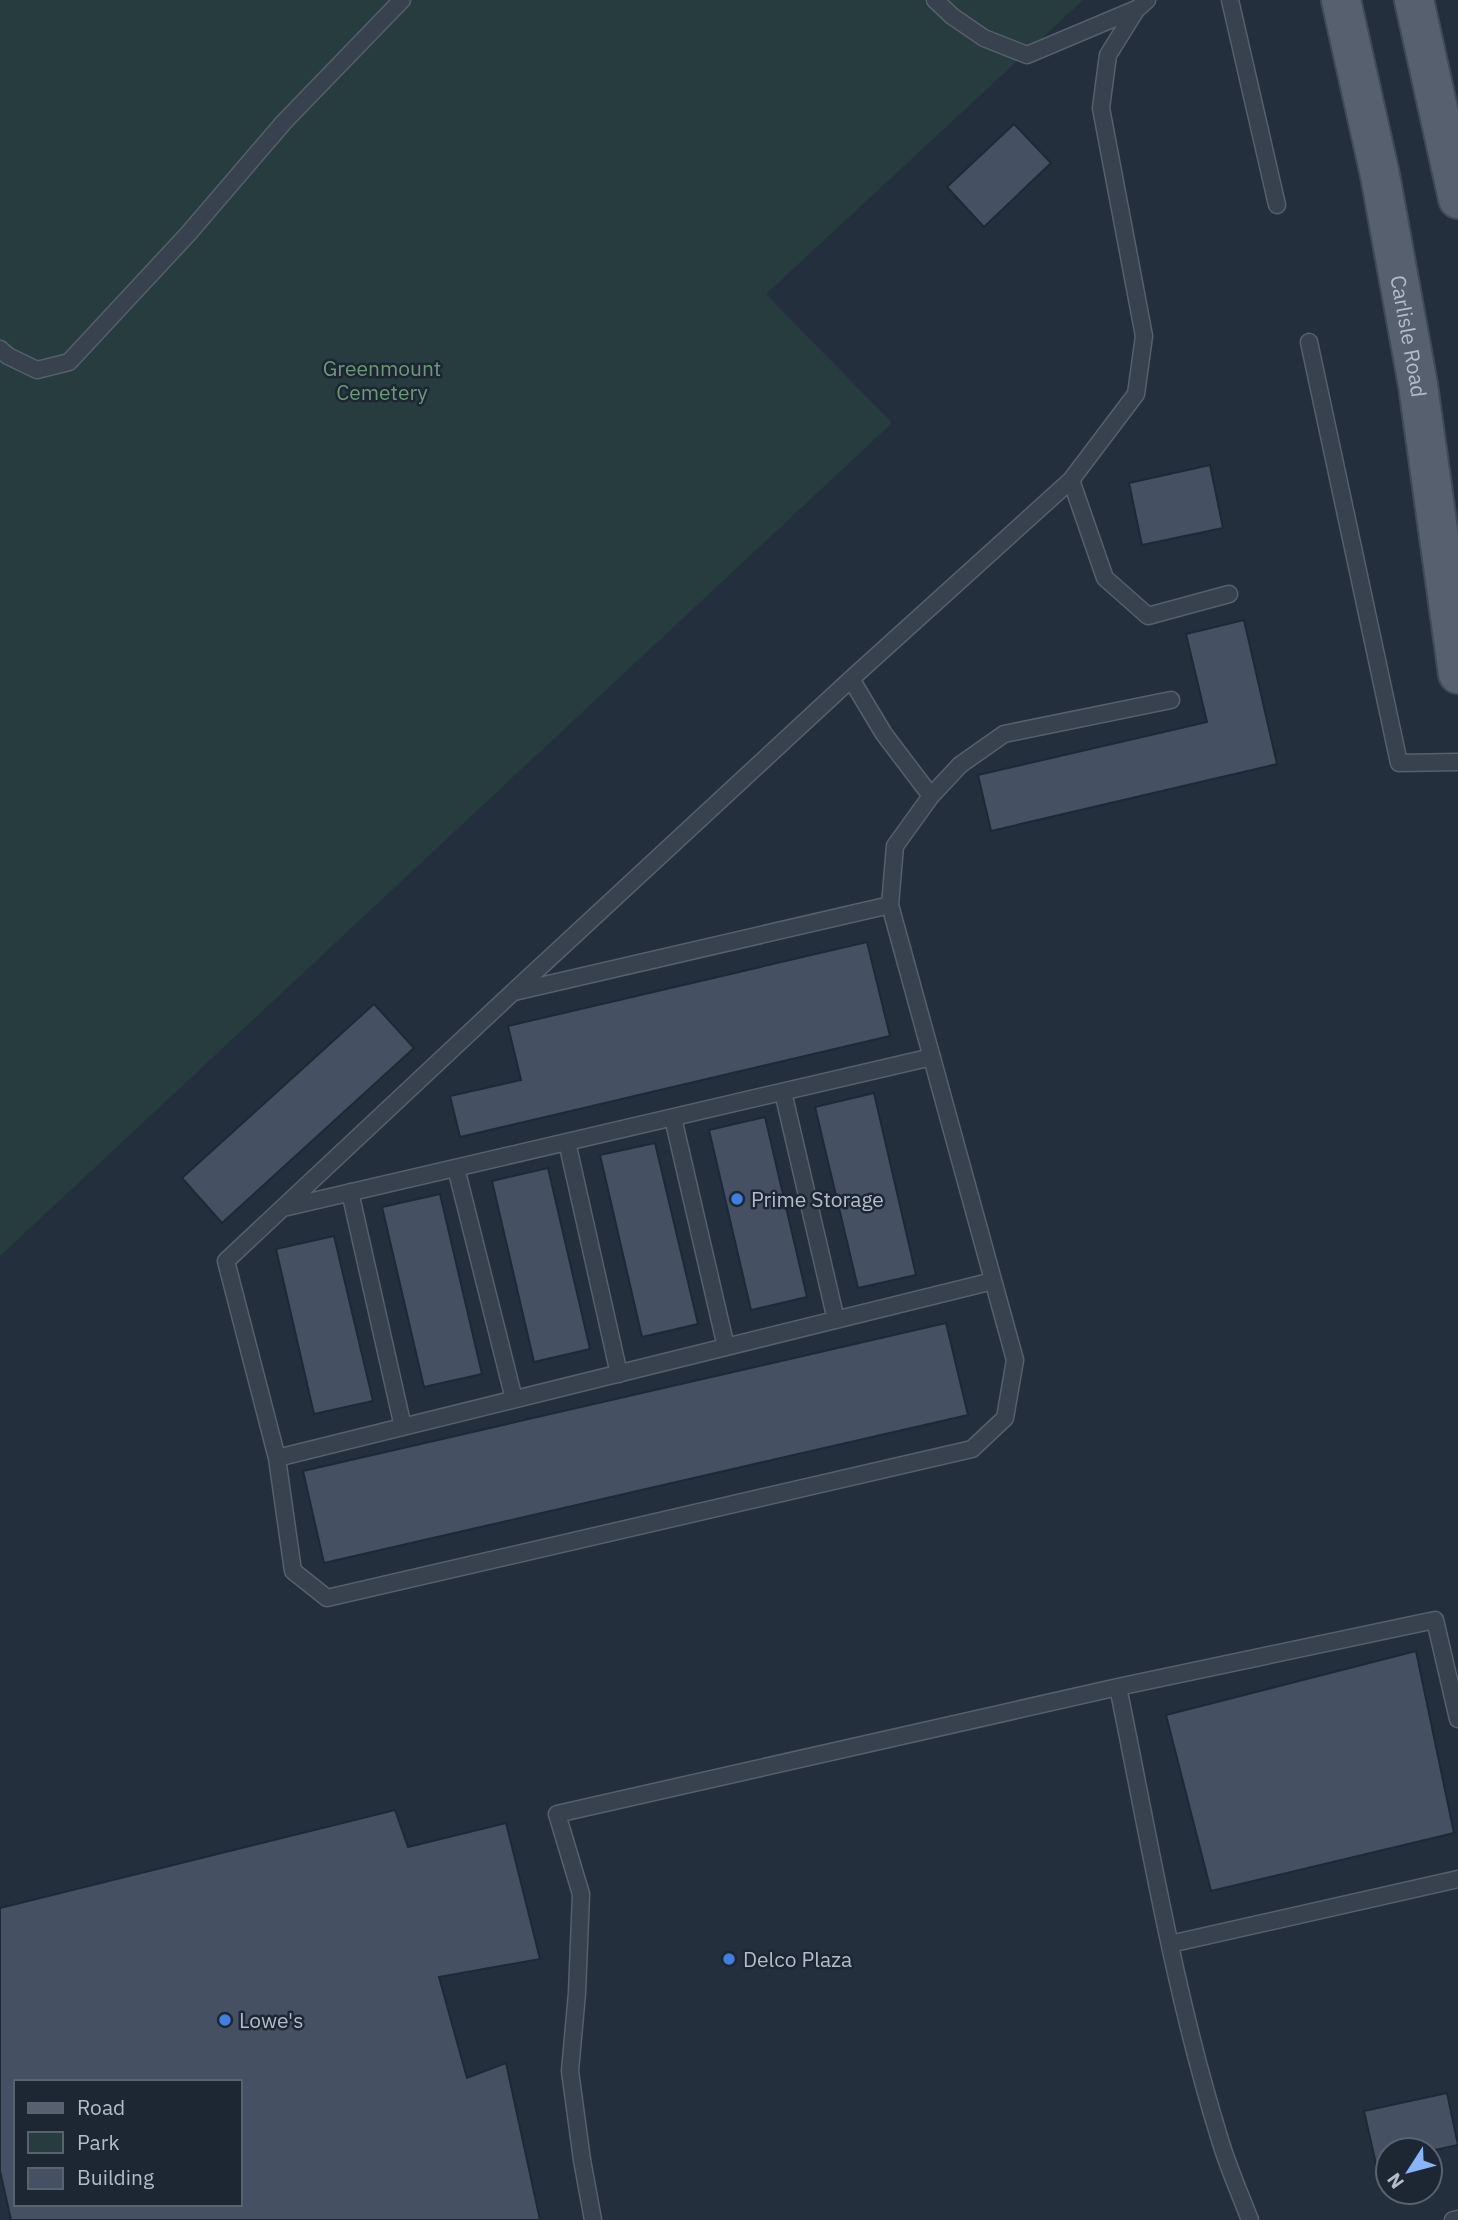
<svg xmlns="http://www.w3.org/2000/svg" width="1458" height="2220" viewBox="0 0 1458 2220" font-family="'IBM Plex Sans',sans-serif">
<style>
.green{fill:#263c3f}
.building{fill:#455162;stroke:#1f2835;stroke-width:2;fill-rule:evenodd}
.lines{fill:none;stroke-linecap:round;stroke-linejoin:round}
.lane-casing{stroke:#565f6c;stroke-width:19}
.primary-casing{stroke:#414a57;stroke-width:42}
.lane{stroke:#38414e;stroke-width:16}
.primary{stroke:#56606e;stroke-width:38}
.shop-dot{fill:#3f7fe0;stroke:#1d2633;stroke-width:2.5}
.labels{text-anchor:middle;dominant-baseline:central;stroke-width:5;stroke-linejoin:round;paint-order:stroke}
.street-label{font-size:21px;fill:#b4bcc9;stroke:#1d2633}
.park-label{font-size:21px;fill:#6b9a76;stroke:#1d2633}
.poi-label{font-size:21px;fill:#b4bcc9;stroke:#1d2633;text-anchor:start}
</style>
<rect width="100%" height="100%" fill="#242f3e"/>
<!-- green -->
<path class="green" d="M0,0H1083L766,294L892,423L0,1256Z"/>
<!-- building -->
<path class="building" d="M1014,124L1051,163L984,227L947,187Z
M1210,465L1223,528L1142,545L1129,483Z
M1244,620L1277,764L991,831L978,775L1207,722L1186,634Z
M867,942L890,1036L460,1137L450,1096L521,1080L508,1026Z
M374,1004L414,1048L222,1223L182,1178Z
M874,1093L916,1275L858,1288L815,1107Z
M765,1117L807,1297L751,1310L709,1130Z
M655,1143L698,1324L642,1337L600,1155Z
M548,1168L590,1349L534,1362L492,1181Z
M440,1194L482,1374L424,1387L382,1207Z
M334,1236L373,1401L314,1414L276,1249Z
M946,1323L968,1415L324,1563L303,1471Z
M1416,1651L1454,1833L1211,1891L1166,1715Z
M395,1810L408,1847L506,1823L540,1959L439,1977L467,2078L506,2063L540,2220H11L0,2171V1908ZM16,2082H240V2204H16Z
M1447,2093L1458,2145L1430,2151L1388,2150V2161L1376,2164L1364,2111Z"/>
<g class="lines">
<defs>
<path id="lane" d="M935,0L952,16L984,38L1027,55L1136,9
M1230,0L1277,205
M1309,342L1399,763L1458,762
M0,349L8,356L37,370L69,362L188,234L284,122L402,0
M1071,480L1105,578L1148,616L1229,594
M851,679L884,734L931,796L895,846L890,905L1015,1360L1005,1418L972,1449L327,1598L293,1571L277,1458L226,1261L512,993L851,679L1071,480L1136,394L1144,336L1101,108L1108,55L1136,10L1147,0
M931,796L960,765L1004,734L1171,700
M514,992L890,905
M783,1092L836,1320
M673,1118L726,1347
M567,1142L619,1374
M456,1168L514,1399
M350,1192L403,1427
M283,1208L932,1057
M277,1458L993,1281
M1118,1687C1149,1838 1174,1992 1220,2140C1228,2167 1240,2194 1250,2220
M1170,1944L1458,1879
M593,2220L582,2160L570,2071L577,1993L581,1894L557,1814L1118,1687L1435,1620L1458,1719
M1453,2220L1458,2219"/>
<g id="primary">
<path id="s1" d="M1341,0L1380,175L1418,385L1458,674"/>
<path d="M1414,0L1458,199"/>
</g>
</defs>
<!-- lane casing -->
<use href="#lane" class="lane-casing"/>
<!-- primary casing -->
<use href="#primary" class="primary-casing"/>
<!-- lane -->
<use href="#lane" class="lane"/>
<!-- primary -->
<use href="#primary" class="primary"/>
</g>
<!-- markers -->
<g class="shop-dot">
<circle cx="737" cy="1199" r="7"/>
<circle cx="729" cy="1959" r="7"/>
<circle cx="225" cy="2020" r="7"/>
</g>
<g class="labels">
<!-- street labels -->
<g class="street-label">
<text stroke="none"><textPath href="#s1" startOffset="343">Carlisle Road</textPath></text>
</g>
<!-- park labels -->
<g class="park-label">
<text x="382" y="368">Greenmount<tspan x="382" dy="24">Cemetery</tspan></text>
</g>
<!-- poi labels -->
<g class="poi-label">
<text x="751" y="1199">Prime Storage</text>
<text x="743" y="1959">Delco Plaza</text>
<text x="239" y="2020">Lowe's</text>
</g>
</g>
<!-- legend -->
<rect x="14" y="2080" width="228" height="126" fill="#1d2633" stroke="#59626f" stroke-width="2"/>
<rect x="28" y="2103" width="35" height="10" fill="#56606e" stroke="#59626f" stroke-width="2"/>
<text x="77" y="2115" font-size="21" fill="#b4bcc9">Road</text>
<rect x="28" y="2132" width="35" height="21" fill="#263c3f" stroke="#59626f" stroke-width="2"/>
<text x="77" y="2150" font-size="21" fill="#b4bcc9">Park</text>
<rect x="28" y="2168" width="35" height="21" fill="#455162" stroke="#59626f" stroke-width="2"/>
<text x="77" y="2185" font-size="21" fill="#b4bcc9">Building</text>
<!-- north arrow -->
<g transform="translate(1409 2171) rotate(234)"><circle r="33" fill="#1d2633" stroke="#59626f" stroke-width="2"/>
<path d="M0-5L12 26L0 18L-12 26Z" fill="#8ab4f8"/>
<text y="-10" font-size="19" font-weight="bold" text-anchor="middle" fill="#b4bcc9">N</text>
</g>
</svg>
